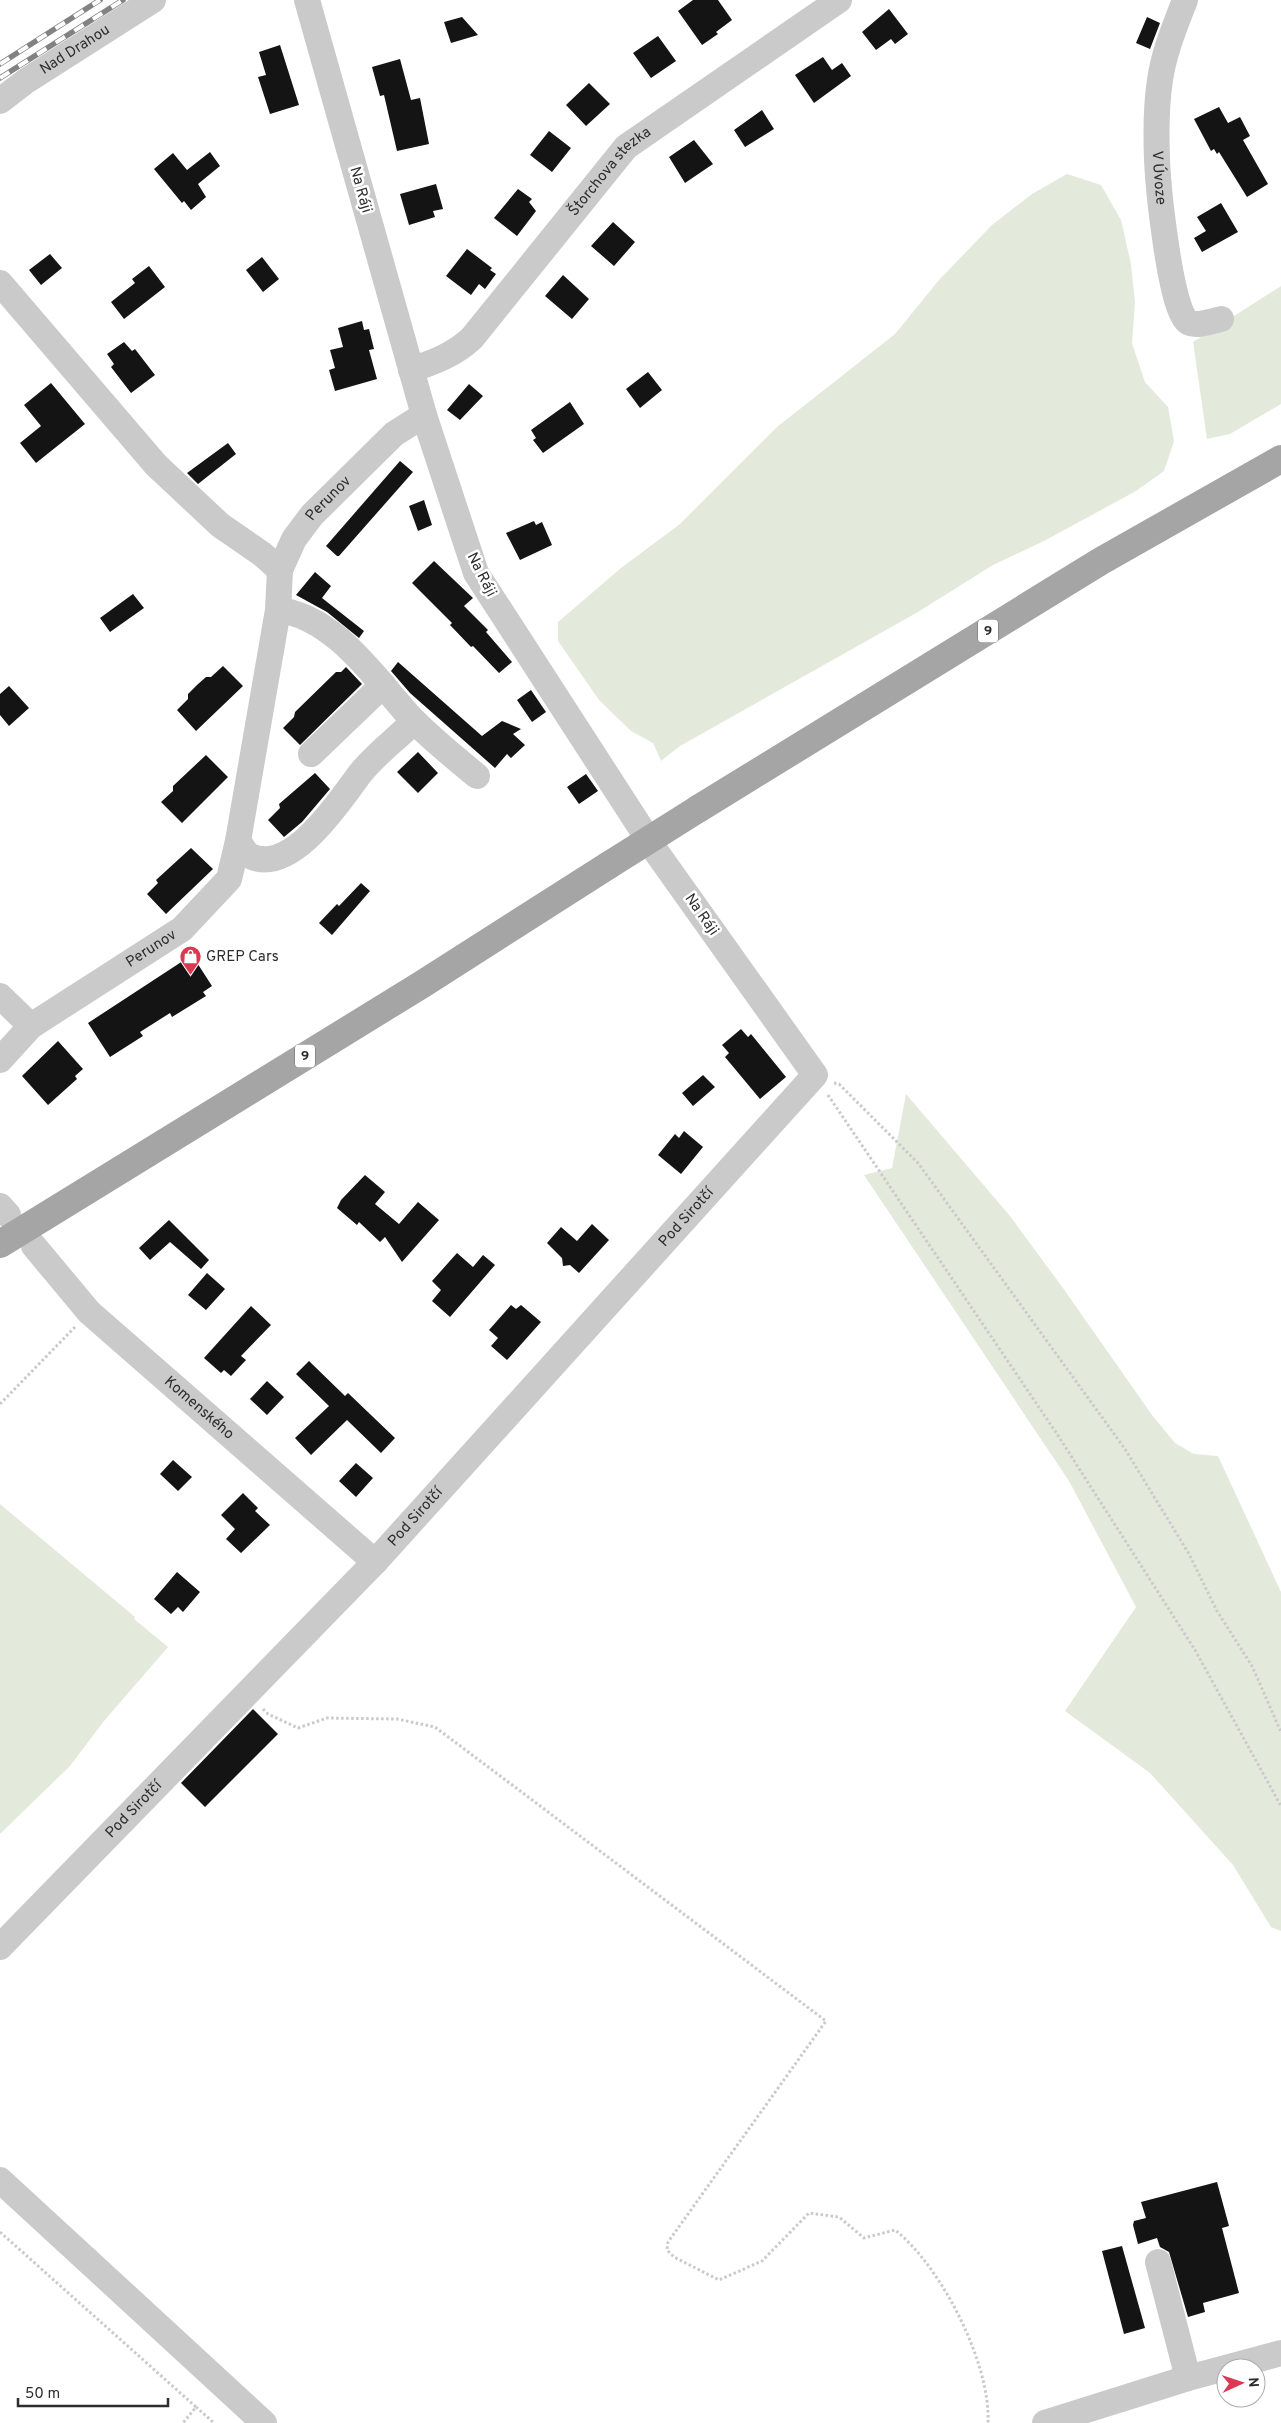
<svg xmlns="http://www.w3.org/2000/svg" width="1281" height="2423" viewBox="0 0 1281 2423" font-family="Overpass,sans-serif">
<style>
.green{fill:#e4eadb}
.building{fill:#141414}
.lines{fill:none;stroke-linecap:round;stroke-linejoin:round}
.path{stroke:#cacaca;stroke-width:3;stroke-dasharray:2.5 2.5;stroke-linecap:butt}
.minor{stroke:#cacaca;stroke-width:26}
.major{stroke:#a5a5a5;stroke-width:28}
.rail-casing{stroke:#828282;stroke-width:5.5}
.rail{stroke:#fff;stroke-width:4;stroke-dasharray:11;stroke-linecap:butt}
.major-bridge{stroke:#a5a5a5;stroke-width:28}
.labels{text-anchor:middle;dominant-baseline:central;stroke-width:5;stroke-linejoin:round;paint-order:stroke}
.shield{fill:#fff;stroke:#6c6c6c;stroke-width:1}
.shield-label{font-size:14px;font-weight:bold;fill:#2d2d2d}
.street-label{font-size:15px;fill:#2d2d2d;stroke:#fff}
.poi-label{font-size:15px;fill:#2d2d2d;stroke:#fff;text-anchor:start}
</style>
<rect width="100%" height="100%" fill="#fff"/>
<!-- green -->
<path class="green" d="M1067,174L1101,185L1121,220L1131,264L1135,303L1132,343L1145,382L1168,407L1174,441L1164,471L1136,491L1044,541L993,565L918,612L680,746L661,761L653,743L631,731L599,700L558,641V622L621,568L680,524L777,427L895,334L939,280L992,225L1032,194Z
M1281,286V404L1230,434L1207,439L1193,342Z
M906,1094L1010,1216L1063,1288L1152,1415L1175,1443L1194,1454L1218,1456L1281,1592V1931L1271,1927L1233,1865L1150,1773L1065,1711L1136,1607L1069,1481L864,1175L892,1168Z
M0,1504L135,1617L134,1619L168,1647L104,1721L70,1766L0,1834Z"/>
<!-- building -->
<path class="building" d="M693,0H718L732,20L716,32L718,34L702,45L678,11Z
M889,9L908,34L895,44L891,39L876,50L862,32Z
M462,17L478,35L451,43L444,22Z
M1147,17L1160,23L1150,49L1136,43Z
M658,36L676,61L651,78L633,53Z
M280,45L299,105L270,114L258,77L266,75L259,52Z
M823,57L832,70L842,63L851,76L814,103L795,75Z
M400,59L411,100L420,98L429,144L397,151L384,95L380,96L372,67Z
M589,83L610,104L586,126L566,105Z
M1219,107L1228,123L1240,117L1250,136L1243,140L1268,184L1247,197L1219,152L1217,154L1214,149L1211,151L1194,119Z
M762,110L774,129L745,147L734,130Z
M549,131L571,148L552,172L530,155Z
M694,140L713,164L685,183L669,157Z
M210,152L220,166L198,184L206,197L191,210L184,201L182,203L154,169L173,153L187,170Z
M436,184L443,209L433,211L435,217L409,225L400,194Z
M518,189L532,199L529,202L536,211L517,236L494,218Z
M1221,203L1238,232L1202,252L1194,238L1206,231L1197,217Z
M613,222L635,242L614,266L591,246Z
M467,249L492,268L490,270L496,274L485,289L479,284L471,295L446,276Z
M50,254L62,268L41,285L29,270Z
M262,257L279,279L263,292L246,270Z
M149,266L165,287L124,319L111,302L135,283L132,279Z
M563,275L589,299L572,319L545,296Z
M362,321L364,330L369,329L374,349L369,350L377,379L335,391L329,370L335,368L330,350L343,347L338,328Z
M124,342L132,351L135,349L155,375L131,393L111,367L114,364L107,354Z
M648,372L662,390L640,408L626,389Z
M51,383L85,424L36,463L20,443L41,426L24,405Z
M469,384L483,396L460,420L447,410Z
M570,402L584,424L543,453L533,440L536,438L531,430Z
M228,443L236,454L198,484L187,473Z
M400,461L413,472L339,556H337L326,546Z
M424,500L432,525L418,531L409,506Z
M534,521L536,525L542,522L552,545L520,560L506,533Z
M434,561L473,598L464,606L488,630L486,632L512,662L499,673L473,646L471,647L450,625L452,623L412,583Z
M315,572L331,586L322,598L364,631L359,638L327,612L296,595Z
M133,594L144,608L110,632L100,618Z
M398,662L482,736L502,721L521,729L513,734L525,745L511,758L507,754L495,768L410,693L391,671Z
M223,666L243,686L196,731L177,710L188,699V694L197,685L206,677H211Z
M346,667L362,684L300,745L283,728L294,717L295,712L336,672H341Z
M9,686L29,708L9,726L0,715V694Z
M531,690L546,712L532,722L517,700Z
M418,752L438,773L418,793L397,772Z
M206,755L228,777L182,823L161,802L173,791V786Z
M315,773L330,789L302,822L284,837L268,820L280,808L279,804Z
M586,774L598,791L579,804L567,787Z
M191,848L213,869L166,914L147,894L158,883L156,880Z
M361,883L370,891L332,935L319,923L337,904L339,906Z
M192,955L212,986L203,992L206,996L172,1017L170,1013L140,1032L143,1036L110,1057L88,1023Z
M741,1029L748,1037L751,1034L786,1077L760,1099L725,1057L729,1053L722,1045Z
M58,1041L83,1069L75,1076L77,1079L48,1105L22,1076Z
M703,1075L715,1087L693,1106L682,1093Z
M684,1131L703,1147L681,1174L658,1155L675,1134L679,1138Z
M365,1175L385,1192L375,1204L399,1224L418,1202L439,1220L402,1262L385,1237L380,1242L359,1222L357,1225L337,1208L341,1200Z
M169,1220L209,1260L201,1269L170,1242L150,1260L139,1248Z
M592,1224L609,1240L579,1273L570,1265L563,1266L562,1258L547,1243L561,1227L577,1241Z
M457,1253L473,1267L483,1255L495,1265L450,1317L432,1301L441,1290L432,1281Z
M207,1273L225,1289L206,1310L188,1295Z
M511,1305L516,1309L521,1305L541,1322L507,1360L491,1346L498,1338L489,1330Z
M251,1306L271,1325L241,1356L246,1360L231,1376L224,1370L221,1373L204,1358Z
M309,1361L345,1396L348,1393L395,1438L381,1453L347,1420L311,1455L295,1438L329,1406L296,1374Z
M267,1381L284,1397L267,1415L250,1399Z
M173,1460L192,1477L178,1491L160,1474Z
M356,1463L373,1478L356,1497L339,1481Z
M243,1493L258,1508L255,1511L270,1525L241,1553L226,1539L235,1529L221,1515Z
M177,1572L200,1592L183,1612L178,1607L171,1614L154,1599Z
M253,1709L278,1734L205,1807L181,1783Z
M1217,2182L1229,2226L1222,2228L1239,2293L1203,2303L1205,2312L1188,2317L1169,2252L1160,2247L1157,2238L1138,2244L1133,2225L1134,2221L1146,2218L1141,2202Z
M1122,2246L1145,2328L1124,2334L1102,2251Z"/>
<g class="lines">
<!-- path -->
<path class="path" d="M834,1083L839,1084L918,1163L1125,1449L1189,1554L1217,1611L1252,1666L1281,1732
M828,1095L1057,1434L1195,1650L1281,1806
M0,1404L75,1327
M263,1709L268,1714L298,1728L327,1718L397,1719L435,1727L826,2021L668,2242L667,2250L674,2257L719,2280L762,2261L809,2213L839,2217L864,2238L895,2230C941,2266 991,2364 988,2423
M0,2232L196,2407L183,2423
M196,2407L214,2423"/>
<!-- minor -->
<g class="minor">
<path id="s1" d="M1185,0C1175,26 1164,52 1160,80C1156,106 1156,133 1157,159C1158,184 1170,311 1188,322C1195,327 1213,321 1221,319"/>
<path id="s2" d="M0,101L26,81L153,0"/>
<path d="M0,283L156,465L220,525L262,554L280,570"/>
<path id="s3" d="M411,370C434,362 454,355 472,338L626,147L839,0"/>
<path d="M278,610C335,616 377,681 413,720C433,740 455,758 477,776"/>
<path d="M311,754L383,685"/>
<path d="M238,841C242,846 245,853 250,856C291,876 339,802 359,775C374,755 397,739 414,721"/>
<path d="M0,996L31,1026"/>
<path id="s4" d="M0,1060L31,1026L182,929L229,879L238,841L278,610L280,570L294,539L312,515L394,434L424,415"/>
<path d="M0,1206L8,1215"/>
<path id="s5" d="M34,1246L89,1312L375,1562"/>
<path id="s6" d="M0,1947L375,1562L815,1075L657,853L476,573L424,415L307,0"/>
<path d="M0,2180L264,2423"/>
<path d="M1158,2262L1188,2378"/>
<path d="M1045,2423L1188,2378L1281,2353"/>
</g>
<!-- major -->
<path class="major" d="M698,809L1101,561L1281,459
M0,1244L421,985L609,865"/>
<defs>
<path id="rail" d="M0,64L100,0
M0,78L123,0"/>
</defs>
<!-- rail casing -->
<use href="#rail" class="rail-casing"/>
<!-- rail -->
<use href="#rail" class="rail"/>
<!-- major-bridge -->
<path class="major-bridge" d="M609,865L698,809"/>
</g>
<!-- icons -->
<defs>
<symbol id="shop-pin" viewBox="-11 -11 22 30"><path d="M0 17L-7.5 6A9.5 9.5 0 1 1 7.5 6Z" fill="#db3852" stroke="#fff"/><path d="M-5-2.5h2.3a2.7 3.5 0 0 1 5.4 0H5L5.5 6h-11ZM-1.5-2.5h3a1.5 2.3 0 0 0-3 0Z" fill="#fff"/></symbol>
</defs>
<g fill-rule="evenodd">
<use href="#shop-pin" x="178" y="944" width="25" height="34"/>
</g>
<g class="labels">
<!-- shield labels -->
<g class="shield">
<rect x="978" y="619.5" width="20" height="23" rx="4"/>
<rect x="295" y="1044.5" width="20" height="23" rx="4"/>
</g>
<g class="shield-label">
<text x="988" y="631">9</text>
<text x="305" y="1056">9</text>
</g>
<!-- street labels -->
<g class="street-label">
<text stroke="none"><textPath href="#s2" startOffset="91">Nad Drahou</textPath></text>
<text stroke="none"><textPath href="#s3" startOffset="286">Štorchova stezka</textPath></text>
<text stroke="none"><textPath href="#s1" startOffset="182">V Úvoze</textPath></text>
<text transform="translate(360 190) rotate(74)">Na Ráji</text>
<text stroke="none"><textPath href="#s4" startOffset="695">Perunov</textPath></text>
<text transform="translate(481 575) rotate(63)">Na Ráji</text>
<text transform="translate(701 915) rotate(55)">Na Ráji</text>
<text stroke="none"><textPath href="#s4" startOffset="189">Perunov</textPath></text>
<text stroke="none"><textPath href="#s6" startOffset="1002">Pod Sirotčí</textPath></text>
<text stroke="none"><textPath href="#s5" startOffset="232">Komenského</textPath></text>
<text stroke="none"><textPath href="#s6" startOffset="598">Pod Sirotčí</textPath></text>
<text stroke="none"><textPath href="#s6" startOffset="192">Pod Sirotčí</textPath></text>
</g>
<!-- poi labels -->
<g class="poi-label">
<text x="206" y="957">GREP Cars</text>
</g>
</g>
<!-- north arrow -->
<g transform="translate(1241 2383) rotate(87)"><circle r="24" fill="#ffffff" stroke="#ababab"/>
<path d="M0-4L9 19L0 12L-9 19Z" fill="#db3852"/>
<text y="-8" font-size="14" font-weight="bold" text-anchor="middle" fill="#2d2d2d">N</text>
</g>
<!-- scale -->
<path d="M18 2398v8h150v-8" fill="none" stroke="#2d2d2d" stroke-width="2.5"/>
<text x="25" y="2398" font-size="15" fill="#2d2d2d" stroke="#ffffff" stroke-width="4" paint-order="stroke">50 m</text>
</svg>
